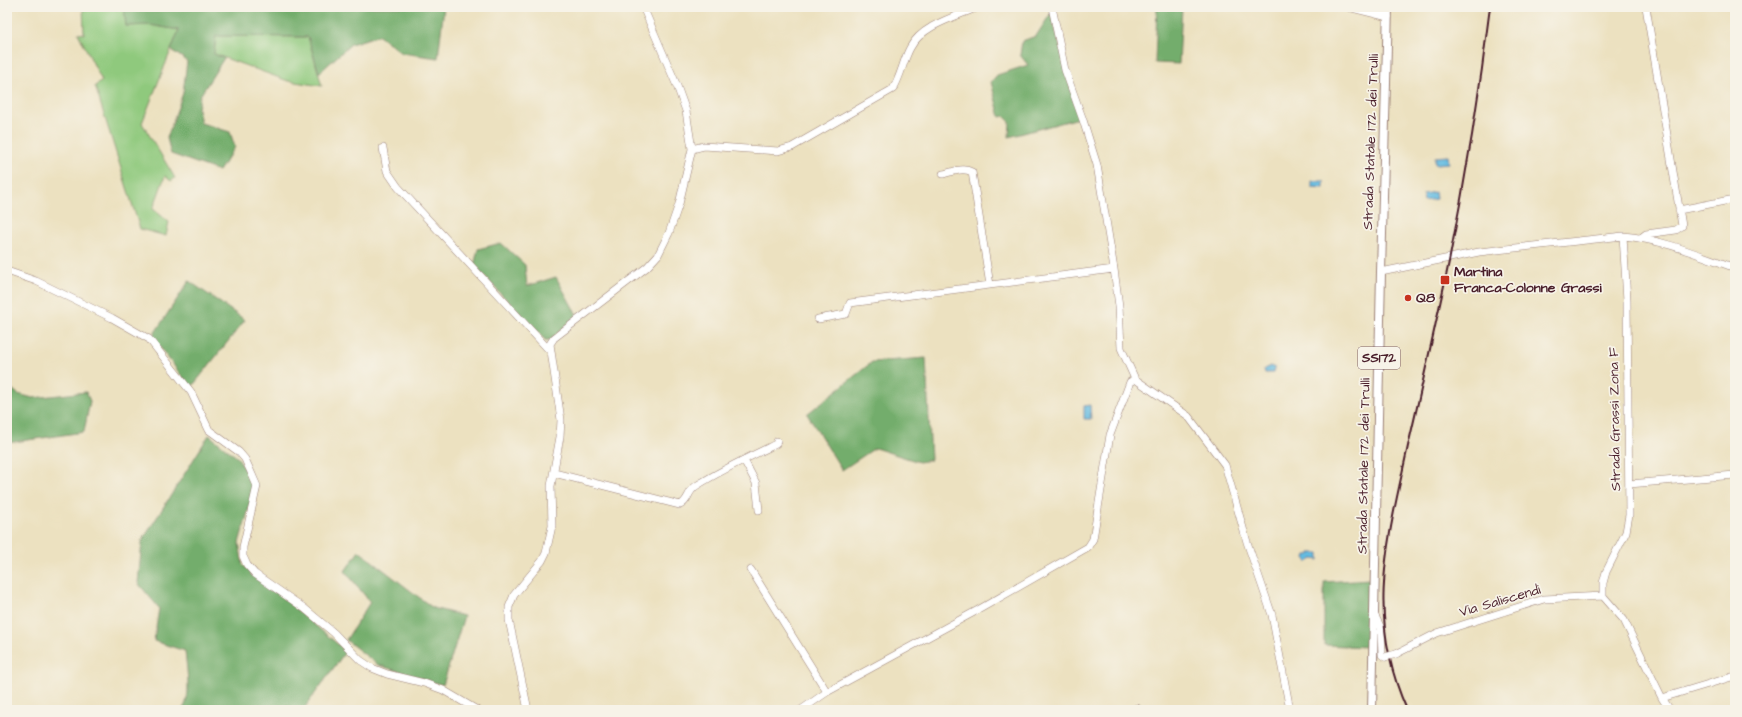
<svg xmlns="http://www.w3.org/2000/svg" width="1742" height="717" viewBox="0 0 1742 717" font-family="'Architects Daughter',sans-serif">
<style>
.green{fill:#8fc97d;stroke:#6c7454}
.forest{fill:#73ad6c;stroke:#5e664c}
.water{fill:#64bbe1;stroke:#576d86}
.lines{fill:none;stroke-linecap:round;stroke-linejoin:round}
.minor-casing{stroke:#9b8076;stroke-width:8}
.major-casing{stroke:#9b8076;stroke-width:10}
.minor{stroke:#fff;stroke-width:7}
.major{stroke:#fff;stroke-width:8}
.rail{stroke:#4a1f2b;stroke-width:2}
.minor-bridge-casing{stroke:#9b8076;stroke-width:8;stroke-linecap:butt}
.minor-bridge{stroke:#fff;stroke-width:7}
.poi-dot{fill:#c8321e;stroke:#f7f3e8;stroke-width:1.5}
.labels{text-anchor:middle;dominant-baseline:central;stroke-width:3.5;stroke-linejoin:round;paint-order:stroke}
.shield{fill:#f7f3e8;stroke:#7e5f64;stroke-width:1}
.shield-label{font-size:13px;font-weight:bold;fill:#4a1f2b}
.street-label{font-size:14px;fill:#4a1f2b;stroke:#f7f3e8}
.poi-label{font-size:14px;font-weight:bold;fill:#4a1f2b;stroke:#f7f3e8;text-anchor:start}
</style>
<rect width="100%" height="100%" fill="#f7f3e8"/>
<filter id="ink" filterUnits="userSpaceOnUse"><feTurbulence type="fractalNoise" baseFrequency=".025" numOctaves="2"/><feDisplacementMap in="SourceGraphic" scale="8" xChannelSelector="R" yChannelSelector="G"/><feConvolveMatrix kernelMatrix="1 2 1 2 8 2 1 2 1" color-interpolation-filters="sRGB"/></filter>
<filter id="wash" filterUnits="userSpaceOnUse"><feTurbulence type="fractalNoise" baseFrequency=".012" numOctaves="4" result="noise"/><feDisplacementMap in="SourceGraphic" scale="16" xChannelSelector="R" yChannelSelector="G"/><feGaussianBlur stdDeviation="0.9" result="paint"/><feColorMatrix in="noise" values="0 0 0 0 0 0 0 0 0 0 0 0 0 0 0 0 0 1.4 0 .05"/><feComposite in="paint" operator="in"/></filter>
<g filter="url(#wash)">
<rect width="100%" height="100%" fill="#ece1c0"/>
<!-- green -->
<path class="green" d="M83,7H124L126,26L150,25L179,30L142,123L175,178L171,181L165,176L153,209L169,222L166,236L140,229L95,86L102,81L78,33L84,34Z
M216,36L308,37L322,86L288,81L214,54Z"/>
<!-- forest -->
<path class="forest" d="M124,7H444L438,58L402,53L379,35L351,44L319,73L308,37L216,36L214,54L224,58L200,96L198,109L201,123L230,132L235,147L219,171L171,154L167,138L183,93L187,61L171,50L179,30L150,25L126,26Z
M1157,7H1182L1179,64L1155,63Z
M1051,13L1079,118L1009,137L1010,122L1004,116L1000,117L991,82L997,75L1028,65L1020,55L1022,41L1036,36Z
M501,243L525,265L527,286L556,277L577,315L550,340H545L474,266L478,249Z
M189,281L245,320L191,388L152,337Z
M926,358L931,460L919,462L875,448L842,470L807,414L872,362Z
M7,385L18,394L33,398L86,392L90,401L84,432L7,443Z
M209,435L238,458L251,480L254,491L239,543L243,565L346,651L303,710H181C193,702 186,665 185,651L154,641L159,608L138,583L142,541Z
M359,551L433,608L464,616L443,685L378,665L346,640L370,602L345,571Z
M1370,579L1367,647L1324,645V582Z"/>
<!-- water -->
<path class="water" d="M1448,156L1449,163L1435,164V157Z
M1312,181H1324V188L1312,187Z
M1435,192L1436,199L1424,201L1423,194Z
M1270,366L1275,368L1274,373H1265L1264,369Z
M1090,405L1091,419H1084V406Z
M1310,553H1319V560L1313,559L1308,562L1305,558L1306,555H1310Z"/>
</g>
<g filter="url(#ink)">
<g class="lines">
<defs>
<path id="minor" d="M1052,7L1065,70L1083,120L1097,165L1114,269L1119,306L1121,348L1135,379L1188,416L1225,465L1247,542L1272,615L1290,710
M1348,7L1388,17
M383,148L387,171L398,187L550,351
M692,149L704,146L778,151L792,147L893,89C901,76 903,61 910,48C922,25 955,17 978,7
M943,174C952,172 963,167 972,172L990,285
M1679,210L1735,199
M1642,237L1646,234L1676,230L1682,226L1646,7
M7,271L36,281L71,298L112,318L149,339L191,392L209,430L239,452L245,459L250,470L257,486L243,547V556L247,565L255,574L304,608L334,633L360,660L372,668L387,674L424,683L443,690L477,710
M1381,272L1479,252L1623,236C1662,239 1699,255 1735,268
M818,319L846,314L850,303L1114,269
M744,460L756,483L759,510
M554,473L680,505C689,501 687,492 696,486C721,470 749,457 776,444L777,441
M1629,484L1735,475
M751,570L827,692
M1603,596V583L1606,572L1626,532L1629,515L1627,300L1623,236
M1603,596L1624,620L1662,698L1670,710
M1374,614L1381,628L1382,655L1385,657
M1396,654L1437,633L1544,599L1603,596
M1662,698L1735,676
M1137,708V710
M528,710L509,620V607L514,595L542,561L546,553L552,526L551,486L560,437L561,420L550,344L554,338L647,267L658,255L669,233L679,204L692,149L686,111L677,86L643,7
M801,710L827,692L978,610L1088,547L1093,539L1110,435L1130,382L1135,379"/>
<path id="major" d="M1372,710L1381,272L1388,7"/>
</defs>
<!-- minor casing -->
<use href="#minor" class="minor-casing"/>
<!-- major casing -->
<use href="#major" class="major-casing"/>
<!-- minor -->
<use href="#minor" class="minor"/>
<!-- major -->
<use href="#major" class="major"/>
<!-- rail -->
<path class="rail" d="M1407,710C1365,616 1388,540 1408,446C1421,391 1433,336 1445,281C1464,190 1479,99 1490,7"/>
<defs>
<path id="minor-bridge" d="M1385,657L1396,654"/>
</defs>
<!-- minor-bridge casing -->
<use href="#minor-bridge" class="minor-bridge-casing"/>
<!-- minor-bridge -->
<use href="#minor-bridge" class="minor-bridge"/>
</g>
</g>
<!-- markers -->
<g class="poi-dot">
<rect x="1440" y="275" width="10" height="10" rx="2"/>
<circle cx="1408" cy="298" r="4"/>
</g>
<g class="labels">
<!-- shield labels -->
<rect class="shield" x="1358" y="347" width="42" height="22" rx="3"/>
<g class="shield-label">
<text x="1379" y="358">SS172</text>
</g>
<!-- street labels -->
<g class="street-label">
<text transform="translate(1371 142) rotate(-88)">Strada Statale 172 dei Trulli</text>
<text transform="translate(1615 419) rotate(-91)">Strada Grassi Zona F</text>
<text transform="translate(1364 466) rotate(-89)">Strada Statale 172 dei Trulli</text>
<text transform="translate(1500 601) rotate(-16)">Via Saliscendi</text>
</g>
<!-- poi labels -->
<g class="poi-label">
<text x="1454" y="272">Martina<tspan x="1454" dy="16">Franca-Colonne Grassi</tspan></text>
<text x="1416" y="298">Q8</text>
</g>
</g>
<!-- margin -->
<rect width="1742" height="717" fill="none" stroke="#f7f3e8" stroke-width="24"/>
</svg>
